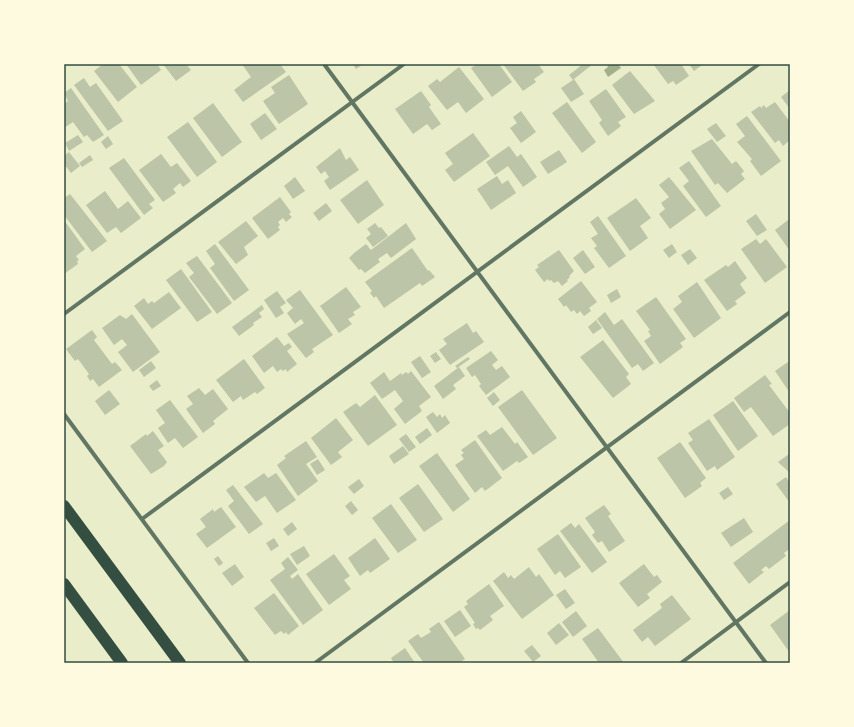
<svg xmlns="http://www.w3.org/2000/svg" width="854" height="727" viewBox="0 0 854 727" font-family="'Work Sans',sans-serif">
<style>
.water{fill:#a3b18a}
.building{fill:#bcc5a7}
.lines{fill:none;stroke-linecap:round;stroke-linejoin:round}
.minor{stroke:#617663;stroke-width:4}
.motorway{stroke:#344e41;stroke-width:12}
.neatline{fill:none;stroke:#344e41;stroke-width:1.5}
</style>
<rect width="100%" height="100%" fill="#e9edc9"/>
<!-- water -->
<path class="water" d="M606,64H618L621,68L608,77L604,70L608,67Z"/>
<!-- building -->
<path class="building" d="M103,64H119L137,87L118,102L94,71Z
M126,64H157L161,70L141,85Z
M163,64H186L191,70L176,81Z
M242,64H280L286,72L243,102L234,90L251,77Z
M353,64H363L356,69Z
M477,64H499L512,82L492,97L471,68Z
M503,64H538L544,72L534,79L536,82L523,91Z
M583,64H593L574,79L584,94L571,102L561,88L573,80L569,75Z
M653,64H681L689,76L676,85L673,81L668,84Z
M689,64H702V65L694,71Z
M459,67L484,99L466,113L458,102L447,110L428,86L437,79L440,82Z
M630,71L655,101L634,114L612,85Z
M289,75L308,104L279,124L263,101L275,93L271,87Z
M84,78L90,87L96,83L123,121L108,131L74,85Z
M71,88L104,135L93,142L87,135L84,137L73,122L64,128V104L68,101L64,93Z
M606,89L626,117L618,122L621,126L608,136L599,123L602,120L589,101Z
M790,90V109L781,97Z
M421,91L431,105L429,107L441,124L432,130L427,124L413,134L395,109Z
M567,102L596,142L582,153L552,113Z
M775,102L790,122V140L783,146L779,140L775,143L751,112L760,106L761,108L764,105L766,108Z
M213,103L242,142L222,157L193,118Z
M521,111L536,132L521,143L510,128L517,123L513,117Z
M265,113L277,129L261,140L250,124Z
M747,116L781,161L761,176L750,161L752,159L737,142L745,136L736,124Z
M188,122L217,162L197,177L167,137Z
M716,123L726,136L717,142L707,129Z
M473,133L490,156L454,182L445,170L453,164L445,153Z
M78,135L83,142L69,151L65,143Z
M108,136L113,144L106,149L101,142Z
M712,139L732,164L736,161L744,171L741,174L745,179L727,193L718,183L715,185L691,151Z
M509,146L517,157L521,154L537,177L523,187L508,166L495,175L486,162Z
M340,148L346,160L350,157L359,170L330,190L324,181L329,177L325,171L321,174L316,167Z
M559,150L567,162L548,174L540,162Z
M69,152L80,166L71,173L64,164V156Z
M161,154L171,167L177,163L191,181L183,187L180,183L173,189L176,193L163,202L139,170Z
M90,155L93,160L82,167L79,163Z
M124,158L155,200L149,204L153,208L144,215L109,168Z
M689,161L721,206L706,217L683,186L689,181L679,168Z
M497,176L502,184L508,180L516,193L491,210L477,189Z
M295,177L305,191L293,199L284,186Z
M669,177L696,210L670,229L659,214L665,209L661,203L669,197L659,185Z
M367,180L384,205L358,224L340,200Z
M105,191L118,209L128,201L141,218L121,233L116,227L107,233L86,205Z
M70,194L107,241L92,252L64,215V209L66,207L64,205V198Z
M280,197L291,212L289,214L292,217L286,222L283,218L278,222L280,225L278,227L280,230L268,239L252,218Z
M636,198L651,218L640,226L648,238L630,251L607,218Z
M326,203L332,211L319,221L313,213Z
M756,214L767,230L757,236L746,221Z
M598,216L626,256L609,268L594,248L597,246L591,238L598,234L590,222Z
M64,220L85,249L76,256L79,260L77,261L78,264L64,274Z
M788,220L790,222V251L775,230Z
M246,221L258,236L244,247L248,255L236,264L218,242Z
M375,223L379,228L381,227L388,236L373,247L366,238L371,234L367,229Z
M406,223L416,239L391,258L387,253L378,259L380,262L365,273L361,269L359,270L349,258L354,253L366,244L371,250Z
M756,239L760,244L766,239L787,267L765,283L741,249Z
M215,244L249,290L234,301L210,268L215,264L206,251Z
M672,244L677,252L669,258L663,250Z
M412,248L428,271L429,270L435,277L422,286L420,283L384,308L376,296L374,298L370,293L372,291L365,282Z
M690,249L697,258L688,265L681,255Z
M559,250L574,271L569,276L570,277L567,280L568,281L562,286L558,281L554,283L551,280L549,281L548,279L544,282L535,270L539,267L537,265Z
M583,250L595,267L585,274L573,258Z
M197,256L232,303L217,314L189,277L194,273L186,263Z
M735,261L747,278L740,284L746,293L735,301L737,304L727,311L704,280L726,265L728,267Z
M181,269L212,312L197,322L166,280Z
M581,281L597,302L589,308L591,311L584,316L580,311L577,314L574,310L571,312L566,305L564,307L558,299Z
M697,282L721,318L694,338L673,309L682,302L678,296Z
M346,287L361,307L353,312L355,315L348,319L352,324L339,333L320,306Z
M617,289L621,297L611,303L607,295Z
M300,290L333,335L312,349L314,352L306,358L287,334L304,323L301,319L295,324L287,313L293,308L286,300Z
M277,291L286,303L280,307L284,313L276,318L264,300Z
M169,292L181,308L152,329L134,306L144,298L148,304L152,301L154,303Z
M656,297L686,339L680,343L683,347L660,364L644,341L651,336L648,331L650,330L636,311Z
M262,305L264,309L259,313L262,317L253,323L254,325L239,336L232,327Z
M605,312L614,325L622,319L654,363L643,371L638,364L632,368L597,319Z
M132,314L160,352L133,372L118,352L127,345L122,339L114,345L102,328L120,315L126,319Z
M596,320L602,328L593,334L588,327Z
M467,323L473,333L476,331L484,342L450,365L439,350L447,344L443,339Z
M92,330L97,337L94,340L112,364L115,362L122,370L99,387L93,379L90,381L87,376L89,374L78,359L75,361L66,349Z
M277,337L284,346L289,343L292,347L287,351L297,364L287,372L286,369L283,371L281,369L277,372L273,366L264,373L252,356Z
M603,340L629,374L626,377L631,384L613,398L580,357Z
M491,351L498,360L492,365L496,370L502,366L510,377L486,395L479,386L481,384L475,375L472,377L466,368Z
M436,352L441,359L435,363L430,356Z
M420,356L431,372L422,378L411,362Z
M468,357L470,359L457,368L455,366Z
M244,359L265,388L257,394L255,392L243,400L241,396L233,402L216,380Z
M151,361L156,368L144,377L139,370Z
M788,362L790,364V393L775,371Z
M459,367L465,376L453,385L456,389L443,399L434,386Z
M411,371L431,397L419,406L422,411L405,424L394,409L403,401L395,390L382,399L370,383L384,372L390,381L401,373L402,375L406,372L408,374Z
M765,375L772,384L769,385L790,413V424L773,436L751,407L744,412L734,398Z
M157,380L161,386L153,391L149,386Z
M199,388L205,395L213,389L228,409L213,421L215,424L203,433L186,409L193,404L187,396Z
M109,390L120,404L105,415L95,401Z
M522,390L557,438L533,455L498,407Z
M494,392L500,400L493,406L487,398Z
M375,395L397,425L368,446L343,412L356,403L360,407Z
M170,400L198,437L183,448L175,438L168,443L158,428L165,423L156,410Z
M733,401L758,436L738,451L713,415Z
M433,412L437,417L440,414L442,418L445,415L450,423L437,433L426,417Z
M336,418L353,440L338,452L342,457L331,465L311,438Z
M709,419L735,457L717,470L715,466L707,471L688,443L693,440L688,433Z
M502,427L515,444L517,442L528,457L519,463L517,461L503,471L477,436L486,430L490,435Z
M427,428L432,435L420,444L415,437Z
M153,431L164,446L158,450L167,462L164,466L151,474L130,446L146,434L147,436Z
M406,434L416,447L409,452L399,439Z
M475,440L502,478L485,491L482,487L475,493L455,465L464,459L461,455L464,453L461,450Z
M306,441L317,457L306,464L318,481L298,496L277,465L286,458L284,456Z
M680,442L706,478L700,483L702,486L685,498L657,458Z
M403,446L409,454L394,464L389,456Z
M437,453L470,499L453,512L419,466Z
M789,454L790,456V473L778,462Z
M318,459L325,470L317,475L310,464Z
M264,473L268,478L276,473L296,500L277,513L265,496L256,502L244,487Z
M786,477L790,483V503L776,484Z
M359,479L364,486L354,494L348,487Z
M418,484L443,519L424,532L399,498Z
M233,485L263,524L249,534L228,506L234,501L226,490Z
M728,487L733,494L724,500L719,493Z
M351,501L358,510L352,515L345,506Z
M391,504L417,540L398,553L372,518Z
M604,505L611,514L608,516L625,541L609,552L602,541L598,543L592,535L595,532L585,518Z
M221,507L236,527L207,548L196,534L206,527L200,519L213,509L214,512Z
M744,518L753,532L731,547L721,533Z
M790,520V549L784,553L786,556L769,569L766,566L761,570L764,572L749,584L733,563Z
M292,522L297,529L288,536L283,529Z
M571,523L575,528L579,524L607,562L592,573L560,531Z
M558,534L581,567L565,578L560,571L555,575L537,549Z
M274,538L279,546L271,551L266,543Z
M375,538L390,559L370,573L368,570L360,576L348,558Z
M304,546L310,556L297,565L290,554Z
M334,554L350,576L344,580L351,589L329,605L306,574Z
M218,556L223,563L219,566L214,559Z
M288,557L298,570L290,576L292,579L298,574L323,610L303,625L270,580L285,569L281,563Z
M235,564L244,577L232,586L222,573Z
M644,564L654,577L657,575L662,582L647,594L650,598L638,607L619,583Z
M529,567L536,577L539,574L554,595L522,619L493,581L504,572L508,578L511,575L514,579Z
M489,584L504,606L490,616L493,620L480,630L478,628L476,629L473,624L475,623L464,607L468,604L466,601Z
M565,589L575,603L566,609L556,595Z
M274,593L299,626L288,635L286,632L284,634L281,631L275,635L254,608Z
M672,595L691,619L655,646L648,637L642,642L633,630L662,608L660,604Z
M460,610L471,626L455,637L444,621Z
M790,610V653L770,625Z
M576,611L587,626L573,637L562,622Z
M439,622L465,659L459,663H424L408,641L418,634L421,638L431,632L429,629Z
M559,623L569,635L556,645L547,633Z
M598,628L624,663H599L582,639Z
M532,645L541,656L533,662L524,651Z
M405,648L415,663H394L391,658Z"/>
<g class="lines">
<!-- minor -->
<path class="minor" d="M324,64L766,663
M64,314L404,64
M64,414L248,663
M142,519L759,64
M315,663L790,312
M681,663L790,582"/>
<!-- motorway -->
<path class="motorway" d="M64,506L180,663
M64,584L122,663"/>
</g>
<!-- border -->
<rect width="854" height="727" fill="none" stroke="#fefae0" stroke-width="130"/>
<rect x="65" y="65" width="724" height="597" class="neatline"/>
</svg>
